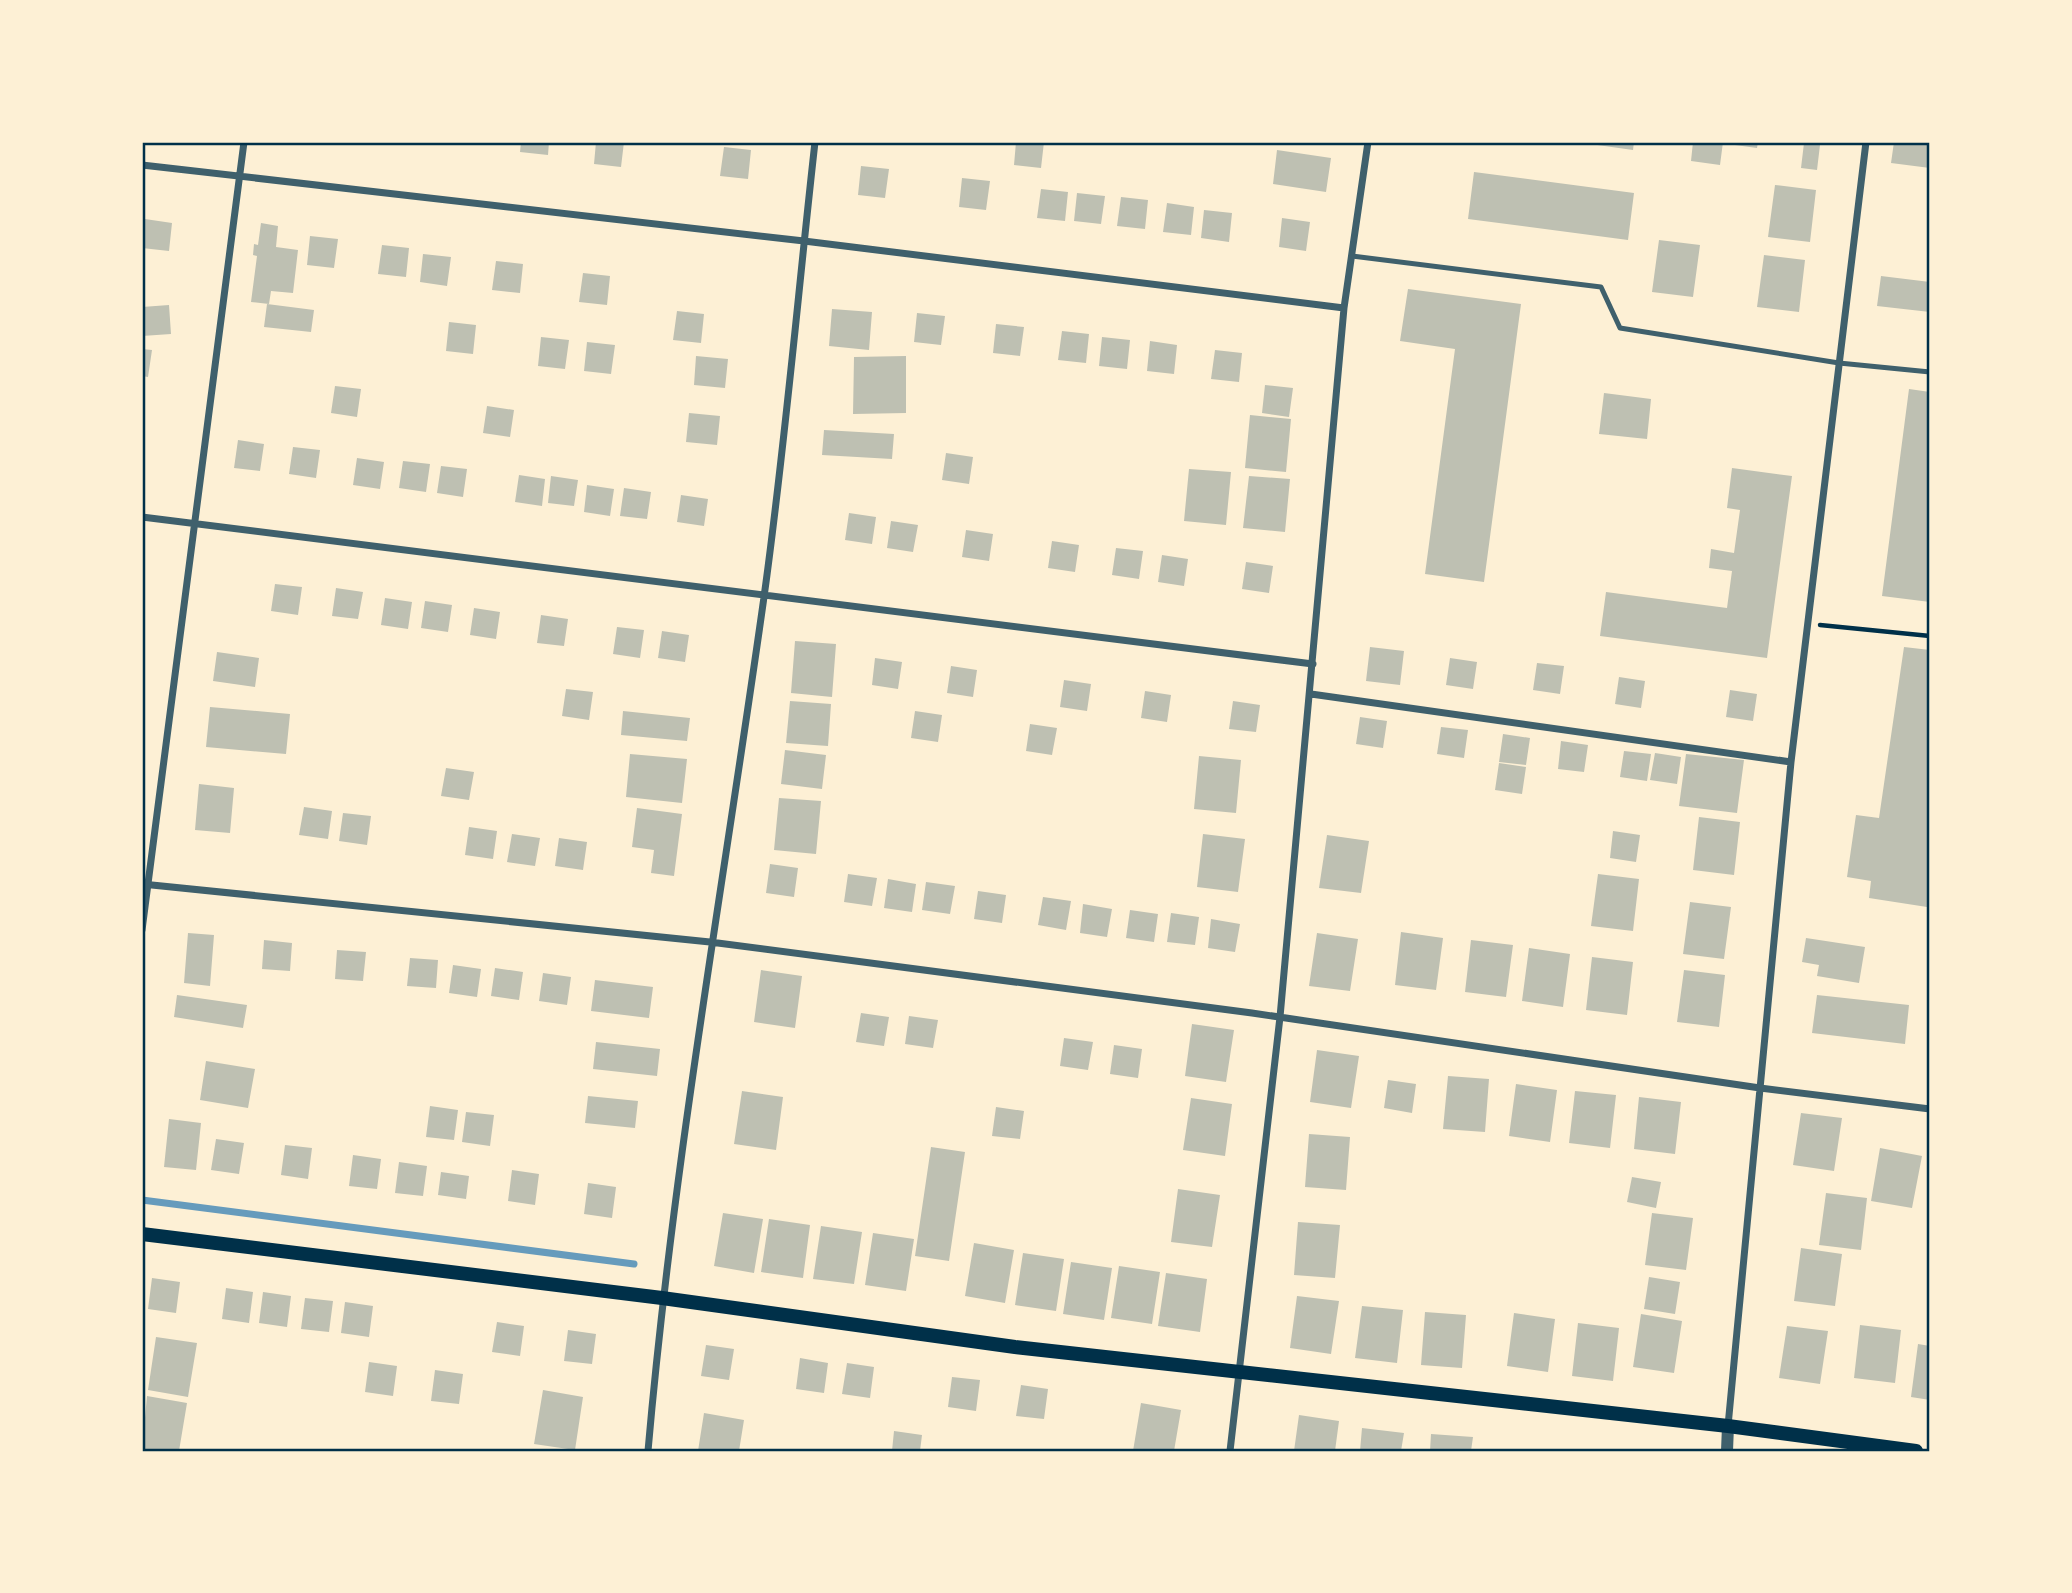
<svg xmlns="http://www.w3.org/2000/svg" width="2072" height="1593" viewBox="0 0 2072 1593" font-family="'Open Sans',sans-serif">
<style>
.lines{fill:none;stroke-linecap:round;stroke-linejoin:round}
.stream{stroke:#669bbc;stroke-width:7}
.building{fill:#bec0b2}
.path{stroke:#003049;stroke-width:4.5}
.service{stroke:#3f606c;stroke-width:5}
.minor{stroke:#3f606c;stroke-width:7}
.tertiary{stroke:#3f606c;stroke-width:12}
.secondary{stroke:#003049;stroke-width:14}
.neatline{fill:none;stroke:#003049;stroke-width:2.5}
</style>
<rect width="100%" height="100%" fill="#fdf0d5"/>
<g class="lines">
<!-- stream -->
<path class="stream" d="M142,1200L634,1264"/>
</g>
<!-- building -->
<path class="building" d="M521,142H549L548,155L520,152Z
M596,142H624L621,167L594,164Z
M1016,142H1044L1041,168L1014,165Z
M1576,142H1634L1633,150Z
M1693,142H1723L1720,165L1691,161Z
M1736,142H1758L1757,148L1735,145Z
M1894,142H1930V168L1891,163Z
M1804,143L1820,145L1817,170L1801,168Z
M724,147L751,150L748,179L720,176Z
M1277,150L1331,158L1326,192L1273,184Z
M861,166L889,169L885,198L858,195Z
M1474,172L1634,193L1628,240L1468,219Z
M962,178L990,181L986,210L959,207Z
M1775,185L1816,190L1810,242L1768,237Z
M1041,189L1068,192L1065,221L1037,218Z
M1077,193L1105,196L1101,224L1074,221Z
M1121,197L1148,200L1145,229L1117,226Z
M1167,203L1194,207L1191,235L1163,232Z
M1204,210L1232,213L1229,242L1201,238Z
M1282,218L1310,222L1306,251L1279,247Z
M145,219L172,223L169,251L142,248Z
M261,223L278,226L276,247L298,250L293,293L271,291L269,304L251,302L257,256L253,255L254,244L258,245Z
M310,236L338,239L334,268L307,265Z
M1659,240L1700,245L1693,297L1652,292Z
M382,245L409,248L406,277L378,274Z
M423,254L451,257L447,286L420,282Z
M1764,255L1805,260L1799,312L1757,307Z
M496,261L523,264L520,293L492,290Z
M583,273L610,276L607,305L579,302Z
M1881,276L1930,282V312L1877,306Z
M1408,289L1521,304L1484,582L1425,574L1455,349L1400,341Z
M267,304L314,310L311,332L264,327Z
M169,305L171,334L142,336V307Z
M832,309L872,312L869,350L829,346Z
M677,311L704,314L701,343L673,340Z
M917,313L945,316L941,345L914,342Z
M449,322L476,325L473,354L446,351Z
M996,324L1024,327L1020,356L993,353Z
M1062,331L1089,334L1086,363L1058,360Z
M541,337L569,340L565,369L538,366Z
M1102,337L1130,340L1127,369L1099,366Z
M1150,341L1177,345L1174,374L1147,371Z
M587,342L615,345L611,374L584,371Z
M142,349L152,350L148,377L142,376Z
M1215,350L1242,353L1239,382L1211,379Z
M696,356L728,359L725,388L694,385Z
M906,356V413L853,414L854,357Z
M1265,385L1293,388L1289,417L1262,413Z
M335,386L361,389L357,417L331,413Z
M1909,389L1930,392V602L1882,596Z
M1604,393L1651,399L1647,439L1599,434Z
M487,406L514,410L510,437L483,433Z
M689,413L720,416L717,445L686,442Z
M1250,415L1291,419L1286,472L1245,468Z
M824,430L894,434L892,459L822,455Z
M238,440L264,444L260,471L234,468Z
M293,447L320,450L316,478L289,474Z
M946,453L973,457L969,484L942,480Z
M357,458L384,462L380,489L353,485Z
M403,461L430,464L426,492L399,488Z
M441,466L467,469L463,497L437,493Z
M1732,468L1792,476L1767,658L1600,636L1606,592L1727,608L1732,571L1709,568L1711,549L1734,553L1740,510L1727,508Z
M1189,469L1231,472L1226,525L1184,521Z
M519,475L545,479L542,506L515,502Z
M551,476L578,480L574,506L548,503Z
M1249,476L1290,479L1285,532L1243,528Z
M587,485L614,489L610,516L584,512Z
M624,488L651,492L647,519L620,516Z
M681,495L708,499L704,526L677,522Z
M849,513L876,517L872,544L845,540Z
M891,521L918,525L913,552L887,548Z
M966,530L993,534L989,561L962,557Z
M1052,541L1079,545L1075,572L1048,568Z
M1116,548L1143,551L1139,579L1112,575Z
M1162,555L1188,559L1184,586L1158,582Z
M1246,562L1273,566L1269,593L1242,589Z
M275,584L302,587L298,615L271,611Z
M336,588L363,592L358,619L332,616Z
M385,598L412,602L408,629L381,625Z
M425,601L452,605L448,632L421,628Z
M474,608L500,612L496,639L470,635Z
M541,615L568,619L564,646L537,643Z
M617,627L644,630L640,658L613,654Z
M662,631L689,635L685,662L658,658Z
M795,641L836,644L832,697L791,693Z
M1370,647L1404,651L1400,685L1366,681Z
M1904,647L1930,650V883L1927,907L1869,898L1871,881L1847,877L1856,815L1879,818Z
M217,652L259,658L255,687L213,681Z
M875,658L902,662L898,689L872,685Z
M1450,658L1477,662L1473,689L1446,685Z
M1537,663L1564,666L1560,694L1533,690Z
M951,666L977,670L973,697L947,693Z
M1619,677L1645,681L1641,708L1615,704Z
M1064,680L1091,684L1087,711L1060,707Z
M566,689L593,692L589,720L562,716Z
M1730,690L1757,694L1753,721L1726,717Z
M1145,691L1171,695L1167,722L1141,718Z
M790,701L831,704L828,746L786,743Z
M1233,701L1260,705L1256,732L1229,729Z
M210,707L290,714L286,754L206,747Z
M623,711L690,718L687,741L621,735Z
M915,711L942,715L938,742L911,738Z
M1360,717L1387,721L1383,748L1356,744Z
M1030,724L1057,728L1052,755L1026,751Z
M1441,727L1468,730L1464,758L1437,754Z
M1503,734L1530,738L1526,765L1499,762Z
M1561,741L1588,745L1584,772L1558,769Z
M785,750L826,755L822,789L781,784Z
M1624,751L1651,754L1647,781L1620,777Z
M1655,753L1681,757L1677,784L1650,780Z
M630,754L687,759L682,803L626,797Z
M1686,754L1744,760L1737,813L1679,806Z
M1199,756L1241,760L1236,813L1194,809Z
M1499,763L1526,767L1522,794L1495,790Z
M446,768L474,772L469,800L441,796Z
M199,784L234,788L230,833L195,830Z
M779,798L821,801L816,854L774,850Z
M304,807L332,811L328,839L299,835Z
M637,808L682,814L674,876L651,873L654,850L632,847Z
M343,813L371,816L367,845L339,841Z
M1699,817L1740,822L1734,875L1693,870Z
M469,827L497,831L493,859L465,855Z
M1613,831L1640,835L1636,862L1610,858Z
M512,834L540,838L535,866L507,862Z
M1203,834L1245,839L1238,892L1197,887Z
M1327,835L1369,841L1361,893L1319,888Z
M559,838L587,842L583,870L555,866Z
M770,864L798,868L794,897L766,893Z
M848,874L877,878L872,906L844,902Z
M1598,874L1639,879L1633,931L1591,926Z
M888,879L916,884L912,912L884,908Z
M926,882L955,886L950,914L922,910Z
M978,891L1006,895L1002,923L974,919Z
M1043,897L1071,901L1066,930L1038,925Z
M1690,902L1731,907L1724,959L1683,954Z
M1083,904L1112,909L1107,937L1080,933Z
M1130,910L1158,914L1154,942L1126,938Z
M1171,913L1199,917L1195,945L1167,942Z
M1211,919L1240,924L1235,952L1208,948Z
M1401,932L1443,938L1436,990L1395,985Z
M188,933L214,935L210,986L184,983Z
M1317,933L1358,939L1350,991L1309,986Z
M1806,938L1865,947L1859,983L1817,976L1819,965L1802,962Z
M264,940L292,943L290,971L262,969Z
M1471,940L1513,945L1506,997L1465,992Z
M1529,948L1570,954L1563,1007L1522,1001Z
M337,950L366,952L363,981L335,979Z
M1592,957L1633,962L1627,1015L1586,1010Z
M410,958L438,960L436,988L407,986Z
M453,965L481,969L477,997L449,993Z
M495,968L523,972L519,1000L491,996Z
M761,970L802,976L795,1028L754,1022Z
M1684,970L1725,975L1719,1027L1677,1022Z
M543,973L571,977L567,1005L539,1001Z
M595,980L653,987L649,1018L591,1011Z
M177,995L247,1005L243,1028L174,1017Z
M1817,995L1909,1005L1905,1044L1812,1033Z
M861,1013L889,1017L884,1046L856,1042Z
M909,1016L938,1020L933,1048L905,1044Z
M1192,1024L1234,1030L1226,1082L1185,1076Z
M1064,1038L1093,1042L1088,1070L1060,1066Z
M596,1042L660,1049L657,1076L593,1069Z
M1114,1045L1142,1049L1138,1078L1110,1074Z
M1317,1050L1359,1056L1351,1108L1310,1102Z
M206,1061L255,1069L248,1108L200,1100Z
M1448,1076L1489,1079L1485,1132L1443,1129Z
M1388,1080L1416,1084L1412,1113L1384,1108Z
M1516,1084L1557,1090L1550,1142L1509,1136Z
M742,1091L783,1097L776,1150L734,1144Z
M1575,1091L1616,1095L1610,1148L1569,1143Z
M588,1096L638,1101L635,1128L585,1123Z
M1639,1097L1681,1102L1675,1154L1634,1149Z
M1191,1098L1232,1104L1225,1156L1183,1150Z
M430,1106L458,1110L454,1140L426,1137Z
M996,1107L1024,1111L1020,1139L992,1136Z
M466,1112L494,1115L490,1146L462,1142Z
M1801,1113L1842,1118L1834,1171L1793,1165Z
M169,1119L201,1123L196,1170L164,1167Z
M1309,1134L1350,1137L1346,1190L1305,1187Z
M216,1139L244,1143L239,1174L211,1170Z
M285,1145L312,1148L308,1179L281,1175Z
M931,1147L965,1152L949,1261L915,1256Z
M1880,1148L1922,1156L1912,1208L1871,1201Z
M353,1155L381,1159L377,1189L349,1186Z
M399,1162L427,1166L423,1196L395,1193Z
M512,1170L539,1174L535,1205L508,1201Z
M441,1172L469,1176L466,1199L438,1195Z
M1632,1177L1661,1182L1656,1208L1627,1202Z
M588,1183L616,1187L612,1218L584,1214Z
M1178,1189L1220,1195L1212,1247L1171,1242Z
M1826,1193L1867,1198L1861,1250L1819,1245Z
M723,1213L763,1219L754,1273L714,1266Z
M1652,1213L1693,1218L1686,1270L1645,1265Z
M769,1219L810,1225L803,1278L761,1272Z
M1298,1222L1340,1225L1335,1278L1294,1275Z
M821,1226L862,1232L854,1284L813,1279Z
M873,1233L914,1239L906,1291L865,1285Z
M974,1243L1014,1250L1005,1303L965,1296Z
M1801,1248L1842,1254L1835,1306L1794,1301Z
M1023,1253L1064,1259L1056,1311L1015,1305Z
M1071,1262L1112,1268L1104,1320L1063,1314Z
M1119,1266L1160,1272L1152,1324L1111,1318Z
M1166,1273L1207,1279L1200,1332L1158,1326Z
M1649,1277L1680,1282L1675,1314L1644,1309Z
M152,1278L180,1282L176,1313L148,1309Z
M226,1288L253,1292L249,1323L222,1319Z
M263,1292L291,1296L287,1327L259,1323Z
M1297,1296L1339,1301L1331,1354L1290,1348Z
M305,1298L333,1301L329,1332L301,1329Z
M345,1302L373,1306L369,1337L341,1333Z
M1362,1306L1403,1310L1397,1363L1355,1358Z
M1425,1312L1466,1315L1462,1368L1421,1365Z
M1514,1313L1555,1319L1548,1372L1507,1366Z
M1641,1314L1682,1321L1674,1373L1633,1367Z
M497,1322L524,1326L520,1356L492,1352Z
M1578,1323L1619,1328L1613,1381L1572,1376Z
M1860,1325L1901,1330L1895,1383L1854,1378Z
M1787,1326L1828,1331L1820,1384L1779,1378Z
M568,1330L596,1334L592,1364L564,1361Z
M156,1337L197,1343L188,1397L148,1390Z
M1918,1344L1930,1346V1400L1911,1397Z
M706,1345L734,1349L729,1380L701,1376Z
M800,1358L828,1363L824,1393L796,1389Z
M369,1362L397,1366L393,1396L365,1392Z
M847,1363L874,1367L870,1398L842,1394Z
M435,1370L463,1374L459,1404L431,1401Z
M952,1377L980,1380L976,1411L948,1407Z
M1021,1385L1048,1389L1044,1419L1016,1416Z
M543,1390L583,1397L575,1450L534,1444Z
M147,1396L187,1403L179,1451L142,1450Z
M1141,1403L1181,1410L1174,1451H1133Z
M704,1413L744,1420L739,1451H698Z
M1299,1415L1339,1421L1335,1451H1294Z
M1362,1428L1404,1433L1401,1451H1360Z
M894,1431L922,1435L920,1451H892Z
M1431,1434L1473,1437L1471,1451H1430Z"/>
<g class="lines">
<!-- path -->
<path class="path" d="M1820,625L1930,636"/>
<!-- service -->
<path class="service" d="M1352,256L1601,287L1620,328L1839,363L1930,372"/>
<!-- minor -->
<path class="minor" d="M142,165L804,241L1344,308
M142,517L1313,664
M1311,694L1791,762
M142,884L710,942L1252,1013L1760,1088L1930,1109
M142,930L244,142
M1728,1426L1791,762L1866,142
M648,1451C673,1164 724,882 764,597C785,446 798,293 815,142
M1230,1451L1280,1017L1344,308L1368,142"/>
<!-- tertiary -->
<path class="tertiary" d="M1727,1451L1728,1426"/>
<!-- secondary -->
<path class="secondary" d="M142,1234L662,1298L1015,1347L1728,1426L1916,1451"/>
</g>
<!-- border -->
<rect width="2072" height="1593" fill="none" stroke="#fdf0d5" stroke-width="287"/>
<rect x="144" y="144" width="1784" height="1306" class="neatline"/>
</svg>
